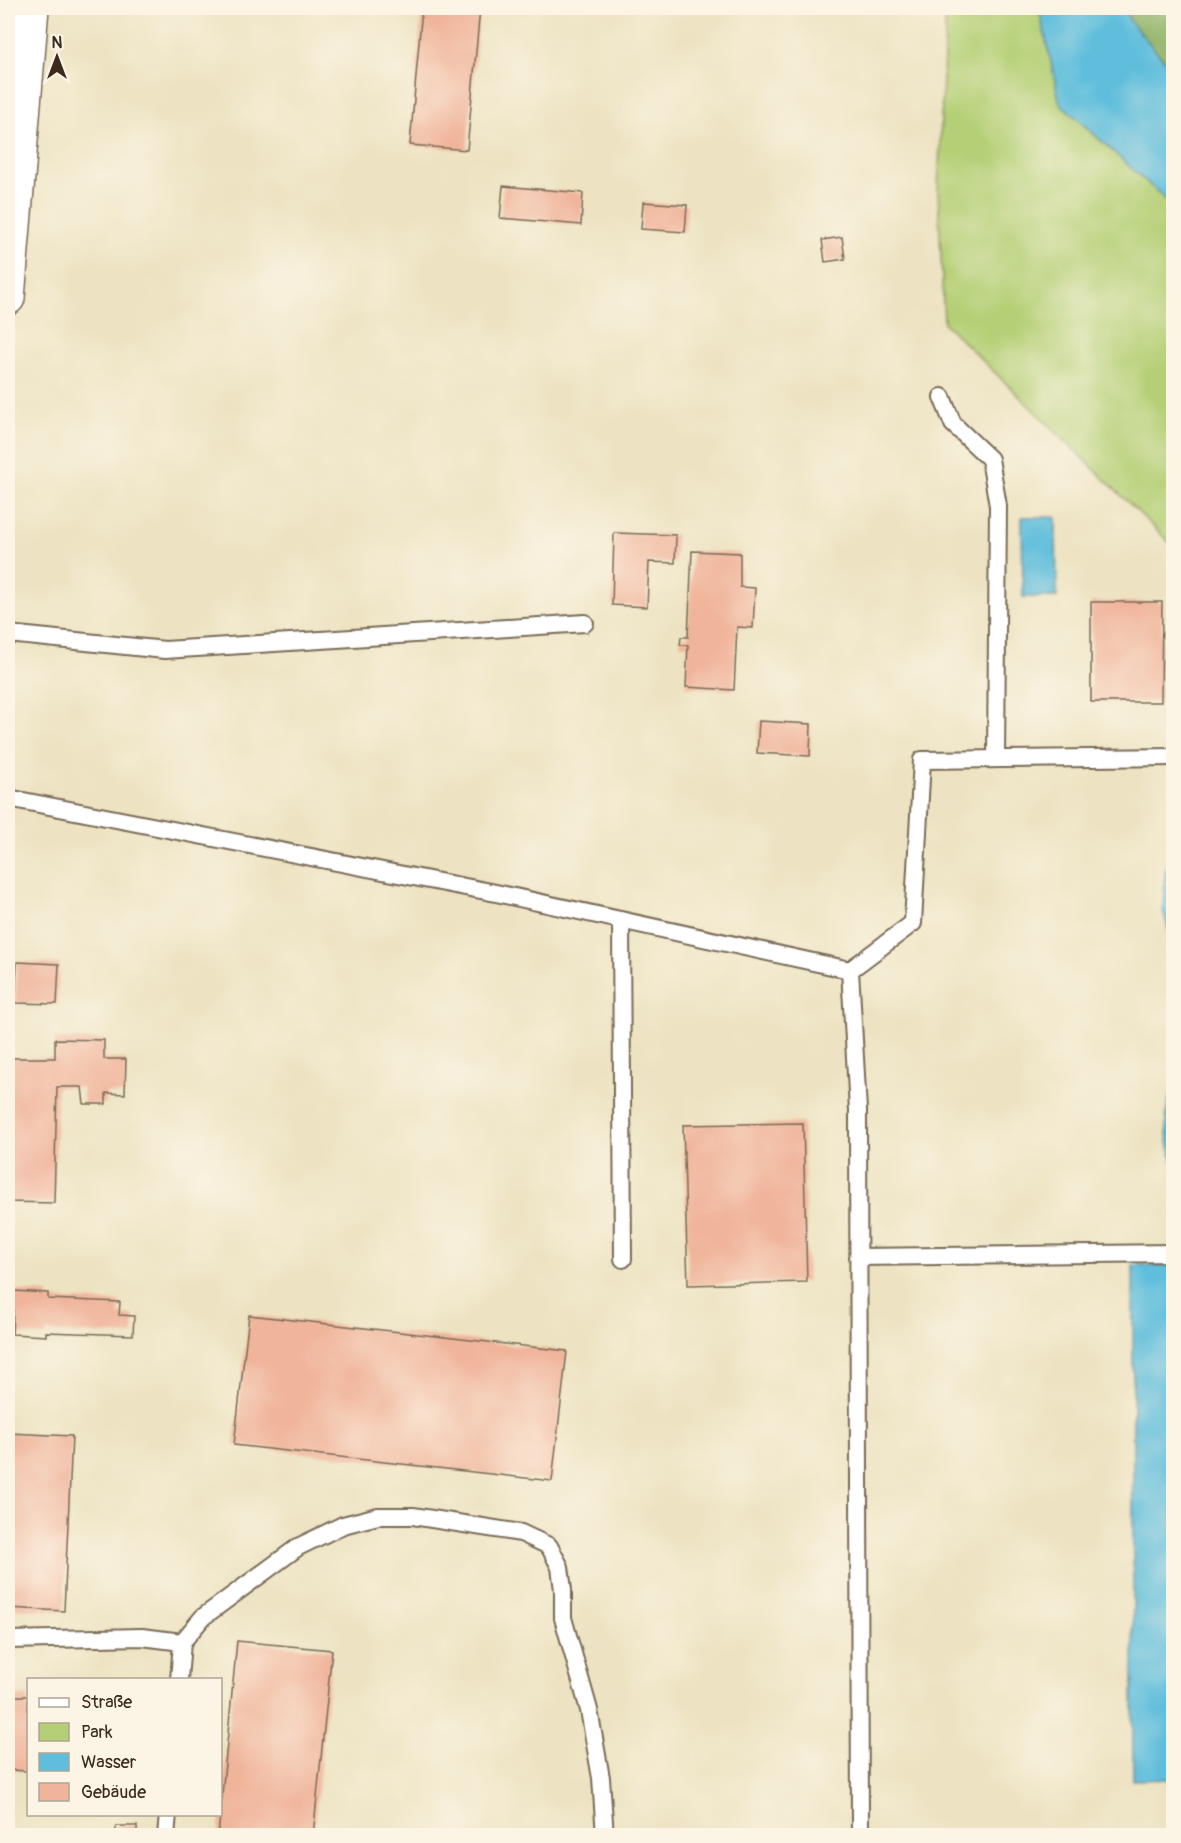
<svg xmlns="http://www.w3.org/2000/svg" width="1181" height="1843" viewBox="0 0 1181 1843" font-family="Pangolin,sans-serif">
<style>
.green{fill:#b4cf75;stroke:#787c4a;stroke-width:1.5}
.forest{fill:#8fb266;stroke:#656e42;stroke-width:1.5}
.water{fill:#5ebedc;stroke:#4c747d;stroke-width:1.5}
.building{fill:#f0b49a}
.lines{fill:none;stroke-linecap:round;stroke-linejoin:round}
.lane-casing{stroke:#796b57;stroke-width:20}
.secondary-casing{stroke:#796b57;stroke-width:36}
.lane{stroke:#fff;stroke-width:16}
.secondary{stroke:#fff;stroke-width:33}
</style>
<rect width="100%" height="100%" fill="#fcf5e5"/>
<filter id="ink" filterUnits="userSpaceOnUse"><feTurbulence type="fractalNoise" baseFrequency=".0167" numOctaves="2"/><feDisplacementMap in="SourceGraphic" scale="12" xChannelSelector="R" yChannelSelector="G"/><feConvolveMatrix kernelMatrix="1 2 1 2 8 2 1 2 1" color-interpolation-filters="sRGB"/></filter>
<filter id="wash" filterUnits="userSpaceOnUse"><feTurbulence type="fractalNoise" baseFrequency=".008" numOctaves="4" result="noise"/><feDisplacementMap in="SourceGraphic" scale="24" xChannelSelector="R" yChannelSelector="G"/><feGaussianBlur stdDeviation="1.35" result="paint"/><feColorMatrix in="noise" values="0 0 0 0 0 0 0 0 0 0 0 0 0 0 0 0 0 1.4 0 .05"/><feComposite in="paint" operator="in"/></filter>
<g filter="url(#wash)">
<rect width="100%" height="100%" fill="#ede3c2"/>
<!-- green -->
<path class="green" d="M946,8H1039L1060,103L1173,206V546L944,323L938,191Z"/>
<!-- forest -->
<path class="forest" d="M1126,8H1173V70L1129,20Z"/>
<!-- water -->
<path class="water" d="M1039,8H1126L1129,20L1173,70V206L1060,103Z
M1022,517H1056L1057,597H1023Z
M1173,852L1174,946H1173L1163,910L1165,872Z
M1173,1087V1163C1166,1136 1162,1113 1173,1087Z
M1133,1265H1173V1779L1133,1780Z"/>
<g id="blocks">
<!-- building -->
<path class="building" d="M422,8H480L467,150L410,145Z
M503,186L583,193L581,225L500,218Z
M643,202L687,205L685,232L641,229Z
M842,237L845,259L825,262L822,240Z
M614,533L676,535L675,563L649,562L647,607L612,605Z
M692,551L740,553V587L755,588L753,628L737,627L734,690L686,687L688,645H680L681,637H688Z
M1091,602H1162L1161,702H1091Z
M759,721L811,724L810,756L757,753Z
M17,962L59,964L57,1004L15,1003Z
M55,1039L104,1040V1059H126L125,1094L106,1093V1104H84L82,1087H57L54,1203L8,1202L11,1058H55Z
M803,1123L807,1282L688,1285L683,1125Z
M14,1291L48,1293V1299L120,1302L119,1315L134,1316L133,1335L46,1332V1336L12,1334Z
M249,1315L567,1351L552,1481L234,1445Z
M8,1433L72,1436L64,1611L8,1608Z
M237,1641L332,1650L313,1836H218Z
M8,1696H28V1771L8,1770Z
M116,1826H137V1836H116Z"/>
</g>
</g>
<g filter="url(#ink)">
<use href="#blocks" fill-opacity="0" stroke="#796b57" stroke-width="1.5"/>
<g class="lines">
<defs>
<path id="lane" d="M942,397L953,424L990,459L998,506L996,759
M8,634L165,650L585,623
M8,798L496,893L850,970L858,1110L860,1836
M621,920L623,1259
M850,970L913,923L922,760L1174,757
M858,1257L1174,1253
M8,1640L142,1637L182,1642L179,1680
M182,1642L203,1617L298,1547L343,1525L378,1516H413L521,1533L549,1546L560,1567L563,1590V1618L589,1710L601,1778L605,1836
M166,1836L168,1814"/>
<path id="secondary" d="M8,298L32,8"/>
</defs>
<!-- lane casing -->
<use href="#lane" class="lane-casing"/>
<!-- secondary casing -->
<use href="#secondary" class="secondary-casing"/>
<!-- lane -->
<use href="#lane" class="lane"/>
<!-- secondary -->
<use href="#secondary" class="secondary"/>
</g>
</g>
<!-- margin -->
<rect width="1181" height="1843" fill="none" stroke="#fcf5e5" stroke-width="30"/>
<!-- legend -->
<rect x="27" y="1678" width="195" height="138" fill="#fcf5e5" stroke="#afa495" stroke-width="1.5"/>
<rect x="39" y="1698" width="30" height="9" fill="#ffffff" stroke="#afa495" stroke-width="1.5"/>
<text x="81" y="1708" font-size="18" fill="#3b2a1e">Straße</text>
<rect x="39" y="1723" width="30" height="18" fill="#b4cf75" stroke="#afa495" stroke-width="1.5"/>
<text x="81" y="1738" font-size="18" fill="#3b2a1e">Park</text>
<rect x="39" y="1753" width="30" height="18" fill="#5ebedc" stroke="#afa495" stroke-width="1.5"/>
<text x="81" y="1768" font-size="18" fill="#3b2a1e">Wasser</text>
<rect x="39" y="1783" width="30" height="18" fill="#f0b49a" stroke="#afa495" stroke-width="1.5"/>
<text x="81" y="1798" font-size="18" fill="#3b2a1e">Gebäude</text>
<!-- north arrow -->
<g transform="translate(57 57)" stroke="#fcf5e5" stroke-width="4.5" paint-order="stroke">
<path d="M0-4.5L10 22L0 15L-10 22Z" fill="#3b2a1e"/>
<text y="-9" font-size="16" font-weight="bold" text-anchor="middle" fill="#3b2a1e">N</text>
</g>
</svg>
